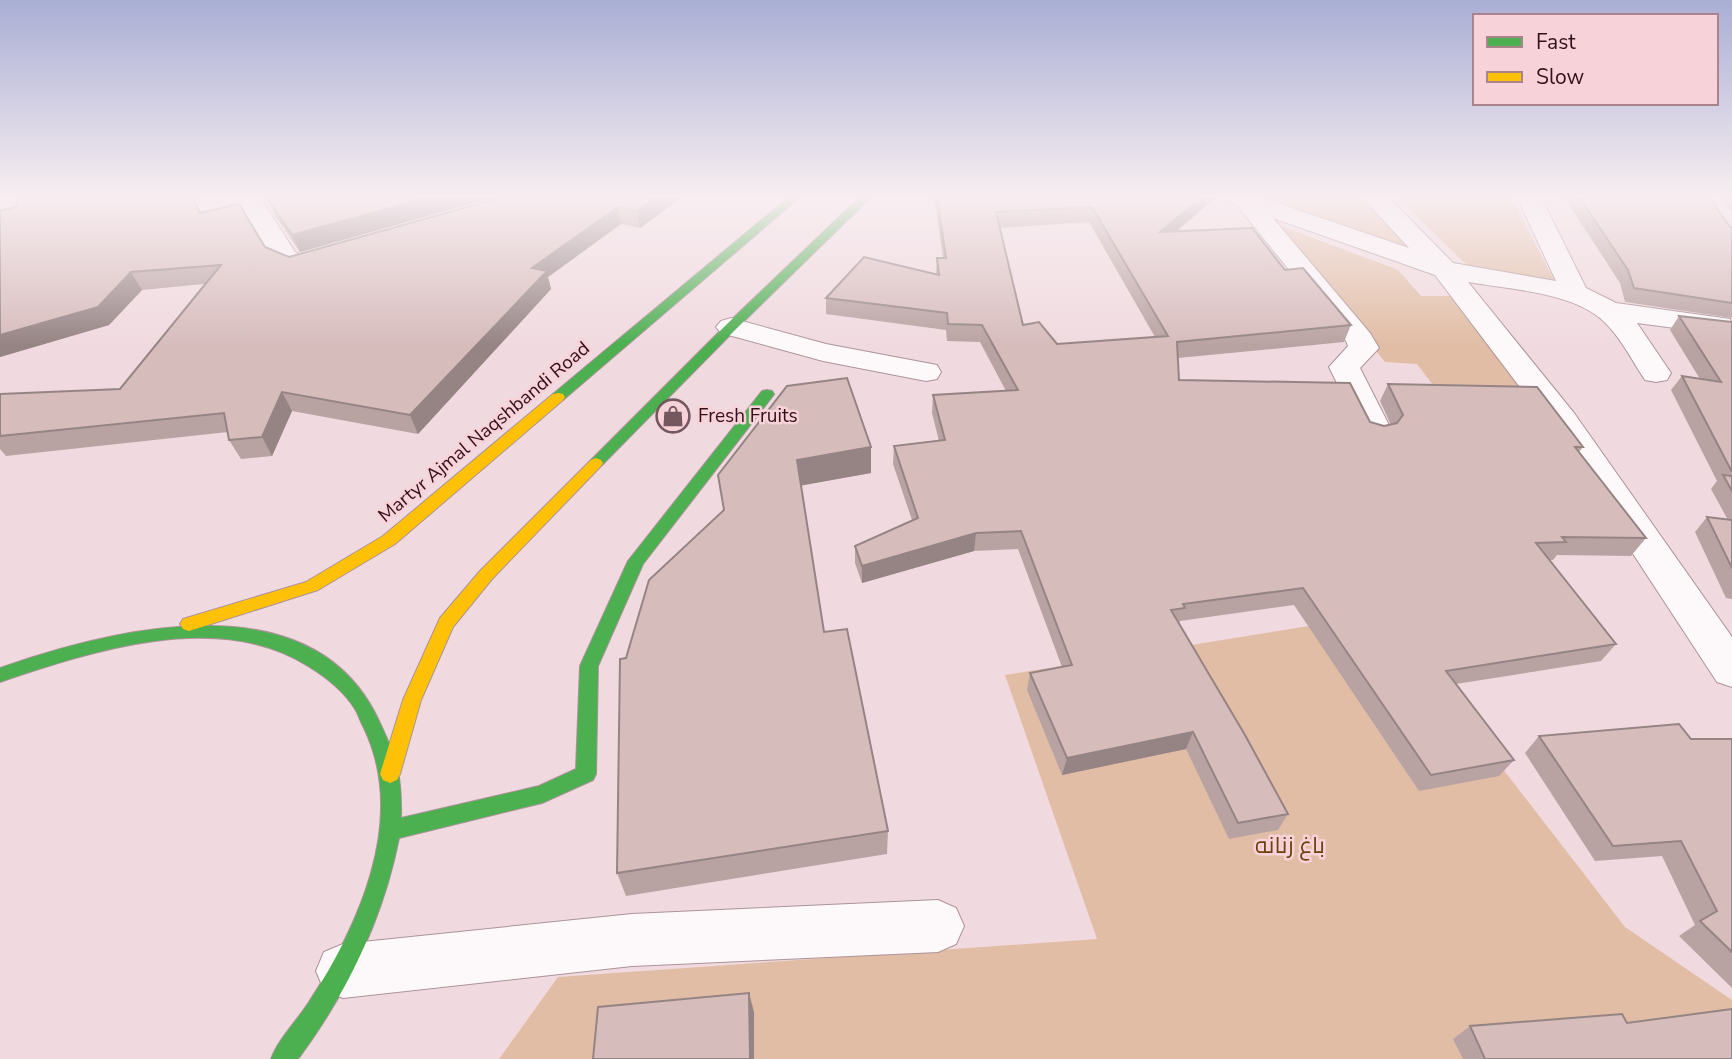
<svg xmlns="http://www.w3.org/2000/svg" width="1732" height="1059" viewBox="0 0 1732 1059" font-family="'Nunito Sans',Cairo,sans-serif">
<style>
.green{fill:#e1bda5}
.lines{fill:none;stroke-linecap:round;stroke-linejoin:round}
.street-casing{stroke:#ac939a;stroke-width:2}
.fast-casing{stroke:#ac939a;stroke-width:2}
.slow-casing{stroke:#ac939a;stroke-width:2}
.street{fill:#fdf9fa;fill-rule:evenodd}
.fast{fill:#4caf50;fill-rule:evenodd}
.slow{fill:#ffc107;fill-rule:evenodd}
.wall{fill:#b9a2a2;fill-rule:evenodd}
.shaded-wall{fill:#968484}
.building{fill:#d7bcbc;stroke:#968484;stroke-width:2;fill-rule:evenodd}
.labels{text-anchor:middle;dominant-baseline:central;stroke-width:5;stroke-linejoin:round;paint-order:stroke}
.poi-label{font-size:19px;fill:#32101a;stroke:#f8d2d9;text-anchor:start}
.street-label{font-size:19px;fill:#32101a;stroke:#f8d2d9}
.near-park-label{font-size:23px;fill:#6d420e;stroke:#f8d2d9}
</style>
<rect width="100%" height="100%" fill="#f0dadf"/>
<!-- green -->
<path class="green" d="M1254,197H1360L1422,261L1258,202Z
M1397,197H1511L1558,288L1475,273Z
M1276,224L1398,270L1421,296H1450L1524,389H1436L1417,364L1385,362Z
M1383,614L1625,927L1732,1000V1059H499L558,977L1097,939L1005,675Z"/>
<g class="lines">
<defs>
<path id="street" d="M236,197H260L295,252L301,255L329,248L338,250L342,256L338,262C326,265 309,272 296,272C271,270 248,217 236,197Z
M1225,197H1260L1409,248L1362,197H1388L1453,263L1556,281L1517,197H1541L1586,288L1616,303L1730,319L1732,329L1720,334L1637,323L1671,373L1667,380L1656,382L1645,380C1631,359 1619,334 1600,318C1568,292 1508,289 1468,282L1574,413L1732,637V687L1717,682L1550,427L1435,275L1273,218L1370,333L1379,348L1360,368L1392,431L1388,438L1376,441L1364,438L1329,367L1348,346L1346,341L1237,205L1228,202Z
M731,318L826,344L937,365L941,372L937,379L926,381L823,361L721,333L716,327L721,321Z
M938,900L956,908L964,926L956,944L938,952L632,966L343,998L324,990L316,971L324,952L343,944L632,914Z"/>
<path id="fast" d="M789,197H800L563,400H553L551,397L553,394Z
M860,197H871L735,330L601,466H591L589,463L591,460L727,324Z
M767,390L772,391L774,394L772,397L643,564L598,666L596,774L593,780L542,803L399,838C383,919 347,993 298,1059H271C279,1038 297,1021 309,1002C335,962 358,919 371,873C385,824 386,774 364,728C360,722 359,715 355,709C344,691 326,677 308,666C218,609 92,651 0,682V668C115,628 313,578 379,721C397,759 402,775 401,818L539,786L576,769L580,666L628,561L762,391Z"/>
<path id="slow" d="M558,393L563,394L565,397L563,400L395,544L318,590L189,631L183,629L180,624L183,619L306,582L383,536L553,394Z
M596,458L601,460L603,463L601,466L492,579L453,627L421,700L400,774L397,780L390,783L383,780L380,774L403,700L440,618L480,571L591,460Z"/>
</defs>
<!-- street casing -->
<use href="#street" class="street-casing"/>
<!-- fast casing -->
<use href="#fast" class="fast-casing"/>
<!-- slow casing -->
<use href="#slow" class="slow-casing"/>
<!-- street -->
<use href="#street" class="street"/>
<!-- fast -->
<use href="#fast" class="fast"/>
<!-- slow -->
<use href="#slow" class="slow"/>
</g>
<!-- wall -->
<path class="wall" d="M266,197H495L300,252L274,214Z
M503,197H682L640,228L621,224L548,277L551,289L418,434L292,411L272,456L241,459L229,440L228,432L6,456L0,449V394L120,389L204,284L142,290L109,325L0,357V211L200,213L265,247L289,257Z
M934,197H1216L1176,232L1285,270L1351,325L1344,342L1178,358L1179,380L1370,422L1384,426L1391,425L1380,401L1388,384L1583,447L1579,452L1646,538L1631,556L1557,555L1553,560H1550L1616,644L1601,661L1456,684L1514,760L1499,776L1419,791L1294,605L1180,621L1179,624L1288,814L1278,830L1229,839L1186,749L1062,775L1027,690L1030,673L1062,667L1018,549L974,551L862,583L855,563V546L912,520L893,464L894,446L939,441L932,413L933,395L1006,391L980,342L947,341L946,330L826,314V298L936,274L937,258H943ZM1089,222L1155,337L1057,344L1023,325L1000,228Z
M1564,197H1709L1730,227H1732V318L1625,302L1620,283Z
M1720,197H1732V212Z
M1679,316L1732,322V599L1726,598L1695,532L1707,517L1728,520L1711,489L1717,481L1671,390L1682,376L1700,379L1670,330Z
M871,473L801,485L824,632L888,831L887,854L626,896L617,873L626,658L724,510L718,475Z
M1539,736L1732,739V988L1679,936L1695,925L1662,856L1595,861L1525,753Z
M1627,1023L1732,1059H1463L1453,1039L1470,1026Z"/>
<!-- shaded-wall -->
<path class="shaded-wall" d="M430,197H495L300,252L292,235Z
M657,197H682L640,228L637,211Z
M1202,197H1216L1156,248L1160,232Z
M618,207L621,224L548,277L551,289L418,434L410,415L532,268Z
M131,272L142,290L109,325L0,357V335Z
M282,392L292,411L272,456L262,437Z
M871,447V473L799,486L797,460Z
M976,533L974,551L862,583V566Z
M1193,732L1186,749L1062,775L1067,758Z
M749,993L754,1012V1059H750Z"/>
<!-- building -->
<path class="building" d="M16,197H192L200,213L239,204L265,247L289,257L503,197H657L637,211L618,207L532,268L547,271L410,415L282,392L262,437L229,440L224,413L0,436V394L120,389L221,265L131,272L98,307L0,335V211L18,206Z
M266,197H430L292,235Z
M937,197H1202L1160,232L1252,228L1285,270L1303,268L1351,325L1177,342L1179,380L1350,383L1370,422L1384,426L1397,423L1403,415L1388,384L1537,387L1583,447H1575L1646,538L1562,537L1566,542L1536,543L1616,644L1446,671L1514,760L1431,775L1303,588L1183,604L1185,608L1171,610L1245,735L1288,814L1238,823L1193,732L1067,758L1030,673L1072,665L1021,531L976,533L862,566L855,546L918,518L894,446L945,440L933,395L1018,390L982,325L948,324L947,313L826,298L864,257L939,275L937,258H946ZM1092,207L1168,336L1057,344L1039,322L1023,325L996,212Z
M1579,197H1709L1730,227H1732V303L1634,288L1628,270Z
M1679,316L1732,322V472L1682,376L1721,382Z
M847,378L871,447L797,460L824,632L847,629L888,831L617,873L620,659L626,658L649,580L724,510L718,475L787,386Z
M1723,475L1732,476V491Z
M1707,517L1732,520V568Z
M1679,724L1691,739H1732V952L1700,921L1717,911L1681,841L1613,846L1539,736Z
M749,993L750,1059H593L598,1007Z
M1732,1009V1059H1485L1470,1026L1622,1014L1627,1023Z"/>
<!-- sky -->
<linearGradient id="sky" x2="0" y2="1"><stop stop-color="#a9aed4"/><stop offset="0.57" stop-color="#f8eef1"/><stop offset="1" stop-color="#f8eef1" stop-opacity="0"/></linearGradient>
<rect width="1732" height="345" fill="url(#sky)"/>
<!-- icons -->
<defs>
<symbol id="shop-ring" viewBox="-11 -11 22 22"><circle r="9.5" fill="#f8d2d9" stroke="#74575f" stroke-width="1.5"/><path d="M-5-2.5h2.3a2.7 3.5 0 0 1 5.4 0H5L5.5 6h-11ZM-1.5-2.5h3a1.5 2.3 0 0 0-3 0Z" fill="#74575f"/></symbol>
</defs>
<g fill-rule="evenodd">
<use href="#shop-ring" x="654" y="397" width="38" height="38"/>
</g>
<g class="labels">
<!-- poi labels -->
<g class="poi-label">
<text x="698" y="416">Fresh Fruits</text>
</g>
<!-- street labels -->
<g class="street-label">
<text transform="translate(484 432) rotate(-40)">Martyr Ajmal Naqshbandi Road</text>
</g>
<!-- near-park labels -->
<g class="near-park-label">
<text x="1290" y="845">باغ زنانه</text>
</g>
</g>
<!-- legend -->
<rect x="1473" y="14" width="245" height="91" fill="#f8d2d9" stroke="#a9848d" stroke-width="2"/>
<rect x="1487" y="37" width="35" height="10" fill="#4caf50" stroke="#a9848d" stroke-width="2"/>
<text x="1536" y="49" font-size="21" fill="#32101a">Fast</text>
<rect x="1487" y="72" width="35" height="10" fill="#ffc107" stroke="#a9848d" stroke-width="2"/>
<text x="1536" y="84" font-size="21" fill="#32101a">Slow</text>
</svg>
